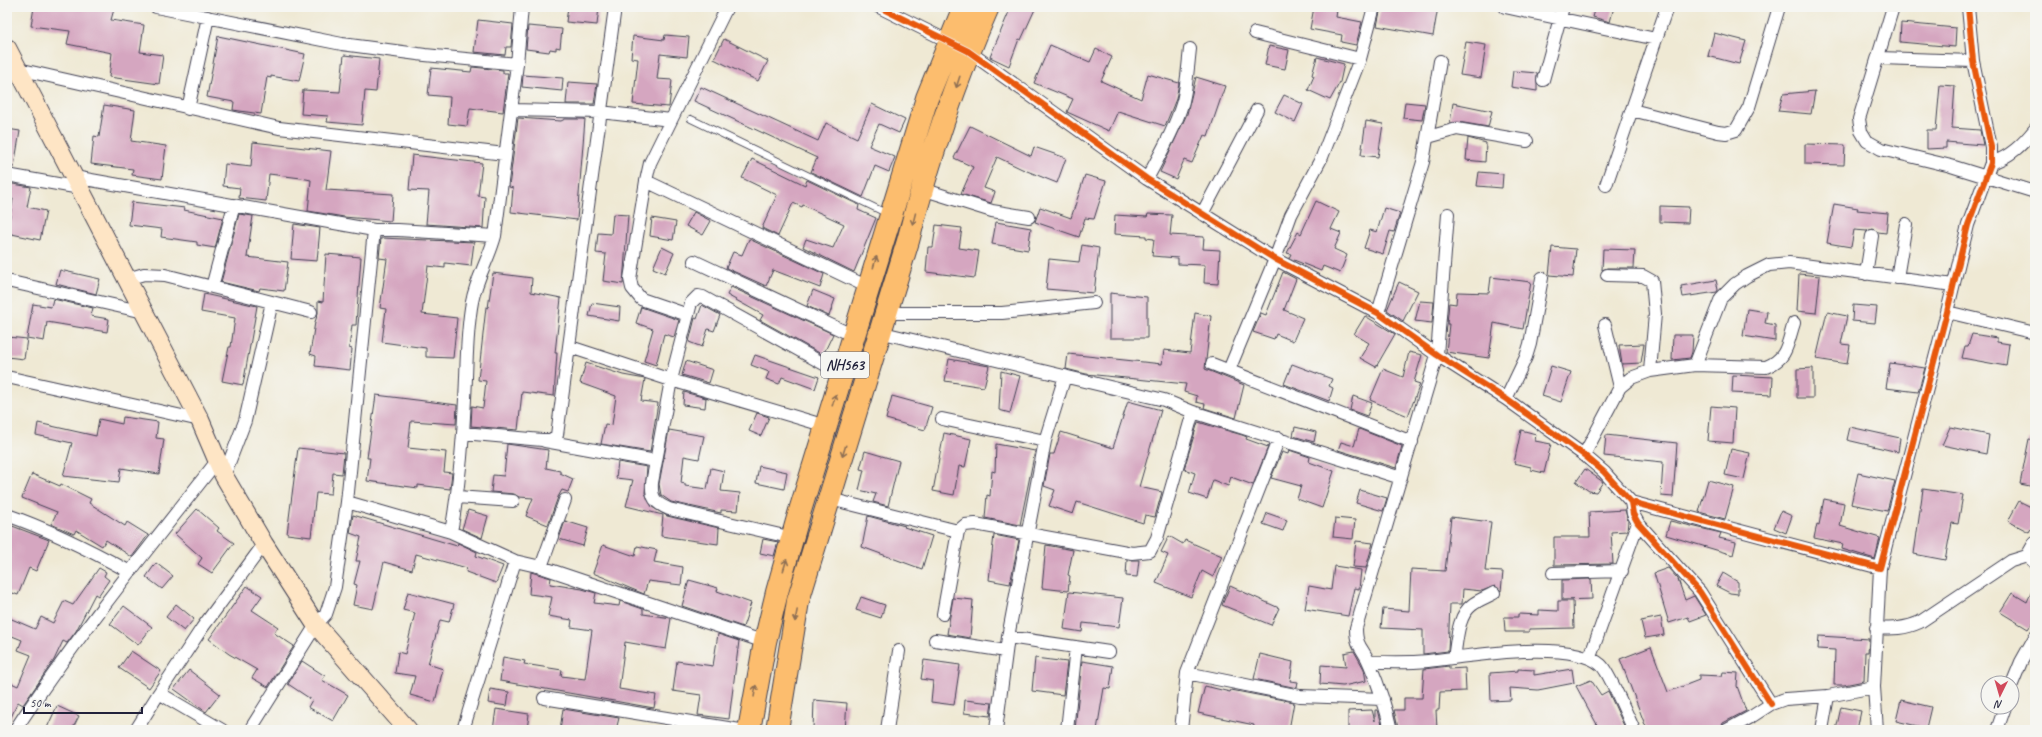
<svg xmlns="http://www.w3.org/2000/svg" width="2042" height="737" viewBox="0 0 2042 737" font-family="Caveat,sans-serif">
<style>
.building{fill:#d5a6c0}
.lines{fill:none;stroke-linecap:round;stroke-linejoin:round}
.lane-casing{stroke:#414052;stroke-width:8}
.street-casing{stroke:#414052;stroke-width:14}
.secondary-casing{stroke:#414052;stroke-width:20}
.highway-casing{stroke:#414052;stroke-width:24}
.lane{stroke:#fff;stroke-width:6}
.street{stroke:#fff;stroke-width:12}
.secondary{stroke:#fee5c5;stroke-width:18}
.highway{stroke:#fcbd6e;stroke-width:22}
.cycleway-casing{stroke:#f6f6f2;stroke-width:8}
.cycleway{stroke:#e8590c;stroke-width:6}
.oneway{stroke:#8f7054}
.labels{text-anchor:middle;dominant-baseline:central;stroke-width:3;stroke-linejoin:round;paint-order:stroke}
.shield{fill:#f6f6f2;stroke:#626272;stroke-width:1}
.shield-label{font-size:15px;font-weight:bold;fill:#22223b}
</style>
<rect width="100%" height="100%" fill="#f6f6f2"/>
<filter id="ink" filterUnits="userSpaceOnUse"><feTurbulence type="fractalNoise" baseFrequency=".025" numOctaves="2"/><feDisplacementMap in="SourceGraphic" scale="8" xChannelSelector="R" yChannelSelector="G"/><feConvolveMatrix kernelMatrix="1 2 1 2 8 2 1 2 1" color-interpolation-filters="sRGB"/></filter>
<filter id="wash" filterUnits="userSpaceOnUse"><feTurbulence type="fractalNoise" baseFrequency=".012" numOctaves="4" result="noise"/><feDisplacementMap in="SourceGraphic" scale="16" xChannelSelector="R" yChannelSelector="G"/><feGaussianBlur stdDeviation="0.9" result="paint"/><feColorMatrix in="noise" values="0 0 0 0 0 0 0 0 0 0 0 0 0 0 0 0 0 1.4 0 .05"/><feComposite in="paint" operator="in"/></filter>
<g filter="url(#wash)">
<rect width="100%" height="100%" fill="#efe9d4"/>
<g id="blocks">
<!-- building -->
<path class="building" d="M34,7H105L114,9L111,20L144,25L140,52L163,55L159,84L109,77L112,53L67,44L70,31L31,26Z
M568,7H599L597,25L566,22Z
M1011,7H1036L1021,40L1019,39L1009,66L990,57Z
M1314,7L1337,10L1336,17L1362,22L1356,45L1341,42L1342,35L1310,29Z
M1381,7H1438L1433,36L1377,26Z
M1596,7H1614L1610,22L1593,17Z
M478,20L513,24L511,47H506L505,55L474,52Z
M1901,23L1956,28L1955,47L1900,42Z
M528,26L562,29L560,48L556,47V50L550,49L549,52L526,49Z
M1714,33L1746,41L1739,64L1708,56Z
M665,35L689,37L687,57L660,54L657,79L672,80L669,107L633,104L638,59L631,58L633,36L664,40Z
M218,36L305,54L299,81L271,76V78L267,77L261,114L233,110L234,102L207,97Z
M724,39L768,61L758,81L714,59Z
M1466,42L1486,45L1481,78L1460,75Z
M1050,45L1090,62L1096,49L1112,57L1101,81L1141,99L1148,74L1179,83L1176,99L1165,126L1118,111L1109,131L1067,112L1073,99L1034,83Z
M1269,46L1289,50L1285,69L1265,65Z
M344,55L379,59L376,92L365,91L362,125L327,122L328,116L301,114L303,90L340,92Z
M1317,57L1344,64L1340,82L1330,100L1308,90L1314,76L1312,75Z
M472,67L503,70V73H508L503,112L470,108L467,126L448,124L450,97L428,95L431,68L471,72Z
M1513,71L1537,73V91L1511,87Z
M523,75L563,78L562,91L522,87Z
M1196,77L1225,86L1208,136L1204,135L1192,163L1184,160L1176,179L1160,172L1187,114Z
M568,82L597,84L594,104H566Z
M1940,85L1955,86L1952,128L1980,130L1983,145L1946,142V148L1927,149V130H1936Z
M701,87L818,141L826,123L857,138L872,104L905,120L899,133L879,124L869,146L895,157L889,172L875,166L863,197L811,172L817,158L694,101Z
M1815,91L1811,114L1778,111L1783,94Z
M1284,95L1303,104L1295,122L1275,112Z
M1405,102L1425,104L1422,120L1403,118Z
M1453,103L1492,111L1488,127L1458,122L1450,123Z
M104,105L135,110L131,141L166,146L162,179L132,175L133,169L91,164L94,136L99,137Z
M518,118L561,121L565,119H585L577,220L511,212L513,188L509,187Z
M1366,121L1383,124L1378,157L1361,155Z
M970,126L1031,156L1034,147L1066,158L1057,183L1022,169L997,157L984,188L995,192L991,203L961,194L973,167L954,158Z
M7,129L20,131L14,167H7Z
M1468,138L1486,143L1485,162L1466,160Z
M253,142L331,151L326,190L393,194L391,221L344,217L308,211L311,180L301,178L269,174L266,201L239,198L240,188L223,186L225,164L251,167Z
M1805,144L1845,145L1844,165L1805,164Z
M412,155L482,163L478,196L485,197L483,228L426,224L429,191L409,190Z
M752,159L805,185L807,180L859,205L858,210L876,218L854,272L803,247L806,239L833,248L844,224L803,205L802,207L793,203L778,236L762,228L777,195L742,178Z
M1479,172L1503,174L1502,188L1477,186Z
M1085,175L1106,181L1094,219L1085,218L1079,237L1035,222L1040,207L1071,218Z
M7,183L31,187L27,207L46,211L40,240L7,233L13,199L7,197Z
M1316,201L1339,212L1331,229L1341,233L1334,249L1347,255L1340,273L1323,266L1321,271L1289,258L1291,254L1287,253L1298,232L1301,234Z
M132,202L185,208L184,210L223,218L215,248L197,245V242L161,237L162,229L129,225Z
M1834,204L1858,208L1857,210L1888,213L1886,233L1878,232L1873,229L1867,231L1854,230L1851,247L1827,243Z
M1660,206L1689,207L1688,223L1660,222Z
M1384,208L1400,213L1394,232L1390,231L1383,254L1364,248L1370,230L1377,232Z
M694,212L711,221L703,235L686,226Z
M239,214L253,216L247,257L288,262L284,291L260,288L259,291L221,282Z
M613,214L628,215L623,284L603,281L606,254L596,253L598,233L611,234Z
M1148,214L1172,215L1170,235L1204,237L1203,249L1220,250L1218,284L1204,283L1205,265L1178,264V258L1152,256L1154,239L1146,238V236L1114,234L1115,215L1147,217Z
M652,218L676,222L673,240L650,236Z
M996,222L1031,228L1028,250L992,244Z
M294,224L320,228L317,261L291,259Z
M936,225L962,228L959,248L979,251L975,278L926,272L928,247H933Z
M381,238L474,242L471,266L445,263V268L428,266L422,314L457,318L453,358L426,357V348L382,342L386,309L380,308L387,259L379,258Z
M749,239L824,274L820,288L773,270L766,286L726,268L733,252L742,255Z
M1082,245L1099,248L1094,293L1046,289L1049,259L1079,262Z
M662,247L674,253L665,273L653,268Z
M1552,247L1576,249L1573,277L1549,275Z
M1603,249L1635,250L1634,268H1607L1602,270Z
M326,254L361,257L356,325H352L349,348L352,349L350,370L315,366L316,356L310,354L315,322L318,313V301L323,302Z
M60,270L100,279L96,294L56,284Z
M1283,272L1296,279L1284,310L1303,318L1293,341L1276,334L1274,339L1253,332L1261,313L1266,315Z
M493,273L532,278L531,292L561,298L555,353H557L554,396L522,392L518,430L471,426L472,406L483,408L486,381L478,380L486,307L488,308Z
M1799,274L1820,276L1816,313L1797,311Z
M1491,277L1531,282L1523,329L1494,323L1489,358L1446,352L1449,324H1447L1449,303L1456,304L1457,292L1489,293Z
M1716,280L1718,290L1717,292L1683,297L1681,286Z
M1399,282L1418,291L1403,321L1387,310Z
M731,287L833,334L823,355L760,320L763,315L727,295Z
M813,290L835,299L829,316L807,306Z
M1110,293L1147,297V338H1110Z
M204,294L257,306L243,385L222,381L229,347H231L235,318L201,312Z
M53,299L93,308L91,316L109,319L107,332L47,322L44,341L27,338L33,304L51,307Z
M1420,301L1434,302L1432,323L1415,321Z
M592,303L620,307L619,321L589,316Z
M702,305L720,315L714,331L708,329L702,347L689,342L695,318L697,319Z
M1853,305L1877,307L1875,323L1852,321Z
M641,307L679,320L674,337L664,334L656,365L644,361L653,329L636,323Z
M1747,309L1767,312L1765,323L1775,325V341L1743,336Z
M1827,312L1847,316L1841,344L1850,345L1847,364L1816,359Z
M1195,313L1211,316L1205,369L1244,385L1236,418L1204,408L1205,404L1196,402L1197,396L1184,392L1186,384L1086,374L1066,369L1068,354L1162,364L1164,350L1190,353Z
M1365,316L1395,334L1376,367L1360,358L1369,343L1354,334Z
M1972,334L1997,338V342L2009,344L2006,366L1962,358L1965,346H1968Z
M1673,335H1693L1692,352L1690,358L1672,360Z
M8,337L27,339L24,359L7,357Z
M1644,344L1641,363L1622,364L1619,345Z
M1409,352L1422,355L1414,382L1420,384L1408,416L1370,400L1383,369L1403,377Z
M755,355L819,377L815,389L782,377L779,384L766,379L769,372L751,365Z
M949,359L989,366L984,387L945,381Z
M686,361L713,370L709,383L682,375Z
M586,363L623,375L645,379L641,401L658,403L650,452L601,444L605,424L612,425L616,396L580,383Z
M1890,363L1925,368L1918,392L1886,388Z
M1292,364L1332,379L1329,386L1333,388L1329,401L1284,384Z
M1551,366L1571,372L1561,402L1542,396Z
M1813,368V398H1797V369Z
M1001,371L1020,376L1010,413L999,410Z
M1733,375L1773,377L1772,395L1732,393Z
M684,392L706,398L705,408L683,405Z
M376,395L457,405L456,424L411,421L408,448L446,452L444,472L452,473L450,489L418,485V488L367,481L370,458H367Z
M892,396L932,407L925,430L886,419Z
M1353,396L1372,403L1367,416L1350,410Z
M1128,401L1161,410L1139,487L1162,492L1155,517L1145,515L1143,523L1077,502L1073,514L1049,506L1055,490L1044,486L1050,454H1054L1061,432L1113,448Z
M1711,406L1735,408L1733,443L1708,441Z
M757,413L769,417L761,436L749,431Z
M123,417L158,422L156,438L164,439L159,474L121,468L119,482L63,476L72,443L36,435L38,423L96,436L99,419L122,424Z
M1198,422L1242,435L1247,437L1246,439L1268,447L1253,485L1231,477L1228,486L1213,480L1207,499L1189,493L1195,473L1184,469Z
M1295,427L1316,432L1314,442L1293,436Z
M1850,427L1900,438L1898,452L1847,440Z
M1950,427L1989,435L1986,454L1942,445Z
M1359,429L1402,446L1396,468L1338,450L1341,442L1354,446Z
M669,430L704,436L699,459L684,456L681,483L685,484V486L707,489L711,468L724,471L721,491L740,493L738,511L721,510V513L671,502L661,495L659,484Z
M1521,430L1536,434L1535,441L1551,444L1544,473L1531,470V467L1514,463Z
M944,433L971,439L965,467L959,466L954,495L933,491Z
M1606,435L1677,443L1673,497L1661,496L1663,462L1604,456Z
M2029,439L2035,440V487L2020,484Z
M507,444L548,450L546,468L560,471V473L573,479L568,492L562,490L558,497L548,525L526,516L533,498L519,497L514,494L491,492L493,475L504,476Z
M996,444L1035,451L1020,525L985,518L987,495L990,496L992,471L995,472Z
M298,448L344,453L342,474L333,473L331,494L316,493L311,537L287,534Z
M1731,449L1750,453L1744,479L1725,475Z
M1289,450L1310,457L1309,462L1334,471L1322,508L1297,499L1301,486L1271,478L1282,452L1288,454Z
M865,451L899,461L888,506L873,502L876,494L859,490L864,470L860,469Z
M618,462L647,467L645,493L652,507L667,516L719,528L718,544L661,536L663,515L626,506L633,480L616,478Z
M759,466L787,472L784,489L756,483Z
M1585,469L1603,482L1596,492L1589,491L1576,482Z
M1858,473L1895,481L1887,511L1851,504Z
M32,474L60,486L61,484L91,499L89,503L125,526L127,522L148,535L132,557L106,540L102,546L76,530L74,534L51,524L57,512L22,498Z
M1708,480L1734,487L1725,519L1699,512Z
M1923,489L1963,495L1958,524L1952,523L1945,560L1914,554Z
M1360,490L1387,498L1383,511L1356,503Z
M1824,499L1844,503L1840,526L1880,538L1875,559L1842,549L1843,544L1814,538L1817,524L1819,525Z
M2019,501L2035,509V522L2029,532L2008,521Z
M197,509L219,528L217,531L234,543L212,573L198,564L202,558L175,534Z
M468,510L488,516L482,538L462,529Z
M1625,510L1628,521L1627,531L1611,532L1613,564L1554,565V537H1590L1589,512Z
M1781,511L1792,516L1786,533L1774,528Z
M1267,513L1287,520L1283,531L1263,524Z
M353,515L457,546L458,543L477,552L476,556L503,566L496,583L466,572L467,568L416,554L412,570L384,562L373,609L353,605L357,585L354,584L360,561H356L361,537L350,533Z
M868,516L901,525L905,526L904,527L932,536L922,569L862,547Z
M1451,517L1491,522L1485,571L1503,572L1501,591L1495,586L1482,591L1463,589L1462,604H1450L1448,651L1423,654V630L1381,628L1383,609L1409,611L1411,569L1445,571Z
M1335,518L1355,520L1353,539L1333,537Z
M565,521L588,528L583,546L559,539Z
M1670,521L1721,533L1719,538L1736,542L1733,555L1666,535Z
M7,524L49,540L36,571L29,568L18,595L7,591Z
M994,535L1019,540L1010,584L989,580Z
M1169,536L1183,544L1185,540L1222,556L1213,577L1202,571L1191,597L1156,583L1168,555L1161,552Z
M763,539L778,542L774,556L760,553Z
M1356,541L1373,543L1366,568L1353,567Z
M603,545L635,556L637,546L657,550L654,562L683,567L681,585L648,581L644,594L593,573Z
M1046,545L1073,550L1068,575L1070,576L1068,591L1042,588Z
M1127,560H1139L1137,577L1126,576Z
M156,563L173,576L162,589L146,577Z
M1334,566L1361,570L1359,589L1354,588L1348,616L1305,609L1309,586L1331,590Z
M99,568L106,572L104,576L109,580L98,596L95,594L76,631L67,643L63,641L54,660L23,705L18,702L7,726V681L18,686L31,655L18,650L22,640L7,634V617L35,629L41,617L53,623L64,601L73,605Z
M1668,568L1678,579L1685,600L1694,596L1706,615L1690,621L1688,617L1669,623L1654,573Z
M531,572L551,578L550,584L582,589L596,593L594,603L619,606L620,601L643,609V614L671,618L666,649L625,642L619,689L656,695L654,708L500,681L503,657L525,661L524,664L562,670L561,676L585,679L592,630L571,627L572,620L548,616L552,597L529,594Z
M1723,573L1738,582V594L1730,593L1716,586Z
M1591,579L1592,599L1562,600V580Z
M689,580L718,588L717,591L751,603L743,627L682,606Z
M2035,584V619L2028,629L2000,612L2012,593L2027,602Z
M247,586L262,596L252,610L278,627L274,633L294,646L268,687L252,678L257,670L229,654L209,639Z
M1230,586L1279,608L1271,625L1222,605Z
M408,592L454,604L449,622L440,620L428,664L443,669L435,702L410,695L415,676L395,673L398,652L405,654L415,613L403,610Z
M1069,592L1123,598L1119,627L1083,623L1082,632L1064,629Z
M861,597L885,605L881,618L856,610Z
M953,598L973,600L970,638L947,634Z
M1558,601H1573L1574,628L1529,629V632H1505L1504,617H1518V614L1539,615V610L1558,611Z
M176,604L194,619L184,631L166,617Z
M124,606L152,627L138,645L110,624Z
M1661,617L1664,635L1645,638L1641,621Z
M718,634L739,641L729,719L698,715L701,695L673,691L677,661L713,666Z
M1819,636L1869,639L1868,652H1865L1864,681L1844,685H1834L1835,650L1818,649Z
M1651,647L1668,692L1699,680V675L1722,676L1723,672L1738,673L1737,686L1746,711L1723,723L1720,730H1647L1620,659Z
M131,651L161,671L149,688L119,668Z
M1354,651L1364,669L1366,681L1343,686L1320,684L1321,665L1346,667L1344,653Z
M1260,654L1293,662L1290,681L1298,682L1297,688L1254,679Z
M1035,658L1067,662L1063,695L1032,691Z
M924,660L960,665L954,705L931,702L933,681L921,679Z
M302,661L325,676L322,680L348,695L333,721L308,707L312,700L288,684Z
M1082,661L1113,666L1110,689L1104,688L1097,730H1075Z
M1449,666V669L1465,668L1466,691L1440,692L1439,710H1436L1437,730H1403V728H1398L1394,710H1404V698H1422L1424,669Z
M1518,669L1534,670V675L1572,669L1574,683L1538,690L1510,688L1511,700L1491,701L1490,673L1518,671Z
M189,670L220,694L206,712L174,689Z
M1591,680L1601,695L1608,691L1626,730H1600L1576,686Z
M1205,686L1230,692L1231,690L1294,702L1289,730H1253L1254,725L1198,713Z
M490,689L509,692L507,706L488,703Z
M814,700L847,703L845,730H813Z
M965,700L992,703L990,716L964,713Z
M1901,700L1931,707L1926,728L1896,721Z
M57,706L79,716L72,730H46Z
M1841,707L1861,711L1857,730H1836Z
M496,709L529,714L527,730H493Z
M563,709L619,718L616,730H560Z
M1372,710L1375,721V710H1378L1383,728L1348,729V711Z"/>
</g>
</g>
<g filter="url(#ink)">
<use href="#blocks" fill-opacity="0" stroke="#414052" stroke-width="1"/>
<g class="lines">
<defs>
<path id="lane" d="M691,119L888,214"/>
<path id="street" d="M156,7L342,44L425,55L517,64
M727,7L650,163L646,181L868,287
M879,7L968,51L1147,179L1275,259L1378,313L1437,355L1506,399L1584,455L1604,472L1631,502L1633,514L1638,523L1700,592L1771,704
M1505,7L1656,39L1667,7
M1893,7L1859,119L1861,131L1867,141L1881,149L1951,166L2035,192
M1255,33L1360,59
M1879,58L1973,61
M18,69L279,128L505,154
M1543,80L1563,7
M188,109L208,17
M512,110L600,112L671,120
M1632,110L1718,132L1726,133L1736,130L1749,107L1779,7
M1428,137L1457,129L1527,141
M1991,163C2010,157 2023,144 2035,129
M7,175L80,188
M74,177L374,230H398L495,236
M1147,179C1160,154 1175,129 1183,101C1187,84 1188,66 1190,49
M646,181L630,279L632,288L641,299L688,315
M1606,185L1656,39
M922,189L992,211L1029,217
M1202,214L1257,110
M694,261L854,336
M1866,274L1872,236
M1607,275L1643,276L1652,281L1655,314L1650,371
M1897,278L1906,224
M127,279L144,274L165,275L311,312
M7,281L144,312
M212,287L234,205
M1947,312L2035,333
M885,313H1002L1094,303
M1378,313L1423,162L1440,61
M1605,325L1620,387
M879,332L1164,400L1193,412L1401,478
M570,347L671,380L826,426
M1212,364L1412,442
M1695,365L1721,298L1735,284L1747,276L1769,265L1789,263L1953,285
M1229,370L1275,259L1291,215L1322,157L1360,59L1374,7
M7,377L200,420
M1506,399L1526,357L1530,344L1542,278
M942,419L1045,441
M463,433L542,440H551L557,435L615,7
M545,441L656,461
M1584,455L1620,387L1631,378L1650,371L1695,365L1766,367C1788,358 1787,344 1794,323
M224,476L245,421L272,302
M457,497L513,501
M830,499L958,531L965,525L975,524L1132,553L1150,551L1157,538L1193,412
M347,502L374,230
M1631,502L1880,568L1947,312L1968,225L1991,163V147L1973,61L1968,7
M7,515C51,530 90,550 130,572
M451,532C459,488 463,444 465,399C467,367 466,334 472,302C476,279 489,259 495,236L517,64L522,7
M793,538L669,509C655,503 651,498 652,483L671,380L691,303L698,296L703,297L842,374
M2035,542L2027,556L2035,563
M541,567L565,500
M1553,573L1622,571
M943,614L958,531
M1876,628C1892,629 1905,629 1920,622L2011,561L2027,556
M1008,637L1109,652
M935,640L1006,651
M1590,657L1638,523
M1454,658C1457,642 1457,616 1472,605C1478,600 1487,597 1494,593
M1370,662C1389,662 1408,663 1428,661C1467,657 1570,638 1601,665C1609,672 1628,717 1634,730
M1187,673L1300,696L1383,699
M2012,684L2021,662L2035,637
M159,693L202,628L264,544
M544,698L740,730
M15,730C77,636 148,549 217,461
M136,730L159,693L222,730
M250,730L316,625L326,614L335,587L347,502L451,532L515,561L541,567L765,642
M463,730L515,561
M887,730L899,651
M996,730L1008,637L1045,441L1065,376
M1067,730L1076,647
M1181,730L1187,673L1279,438
M1391,730C1386,708 1379,686 1370,665C1364,648 1356,649 1356,628L1437,355L1448,214
M1727,730L1751,717L1771,704L1785,699L1828,696L1874,687
M1822,730L1828,696
M1877,730L1874,687L1880,568
M1997,730L2005,707"/>
<path id="secondary" d="M7,48L200,420L224,476L264,544L316,625L408,730"/>
<path id="highway" d="M749,730L765,642L777,592L799,514L927,98L964,7
M777,730L798,601L908,241C928,162 955,82 988,7"/>
</defs>
<!-- lane casing -->
<use href="#lane" class="lane-casing"/>
<!-- street casing -->
<use href="#street" class="street-casing"/>
<!-- secondary casing -->
<use href="#secondary" class="secondary-casing"/>
<!-- highway casing -->
<use href="#highway" class="highway-casing"/>
<!-- lane -->
<use href="#lane" class="lane"/>
<!-- street -->
<use href="#street" class="street"/>
<!-- secondary -->
<use href="#secondary" class="secondary"/>
<!-- highway -->
<use href="#highway" class="highway"/>
<defs>
<path id="cycleway" d="M879,7L968,51L1147,179L1275,259L1378,313L1437,355L1506,399L1584,455L1604,472L1631,502L1633,514L1638,523L1700,592L1771,704
M1631,502L1880,568L1947,312L1968,225L1991,163V147L1973,61L1968,7"/>
</defs>
<!-- cycleway casing -->
<use href="#cycleway" class="cycleway-casing"/>
<!-- cycleway -->
<use href="#cycleway" class="cycleway"/>
</g>
<!-- one-way arrows -->
<defs><path id="oneway-shaft" d="M-6 0H5M1.5-3L5.5 0L1.5 3" fill="none" stroke-width="1.6" stroke-linecap="round" stroke-linejoin="round"/></defs>
<g class="oneway">
<use href="#oneway-shaft" transform="translate(958 82) rotate(108)"/>
<use href="#oneway-shaft" transform="translate(914 219) rotate(104)"/>
<use href="#oneway-shaft" transform="translate(875 262) rotate(-73)"/>
<use href="#oneway-shaft" transform="translate(834 400) rotate(-73)"/>
<use href="#oneway-shaft" transform="translate(844 451) rotate(107)"/>
<use href="#oneway-shaft" transform="translate(785 565) rotate(-73)"/>
<use href="#oneway-shaft" transform="translate(796 616) rotate(101)"/>
<use href="#oneway-shaft" transform="translate(755 691) rotate(-81)"/>
</g>
</g>
<g class="labels">
<!-- shield labels -->
<rect class="shield" x="821" y="352" width="48" height="26" rx="3"/>
<g class="shield-label">
<text x="845" y="365">NH563</text>
</g>
</g>
<!-- margin -->
<rect width="2042" height="737" fill="none" stroke="#f6f6f2" stroke-width="24"/>
<!-- north arrow -->
<g transform="translate(2000 695) rotate(185)"><circle r="19" fill="#f6f6f2" stroke="#a1a1a9"/>
<path d="M0-3L7 15L0 10L-7 15Z" fill="#d1495b"/>
<text y="-6" font-size="11" font-weight="bold" text-anchor="middle" fill="#22223b">N</text>
</g>
<!-- scale -->
<path d="M24 707v6h118v-6" fill="none" stroke="#22223b" stroke-width="2"/>
<text x="30" y="707" font-size="12" fill="#22223b" stroke="#f6f6f2" stroke-width="3" paint-order="stroke">50 m</text>
</svg>
